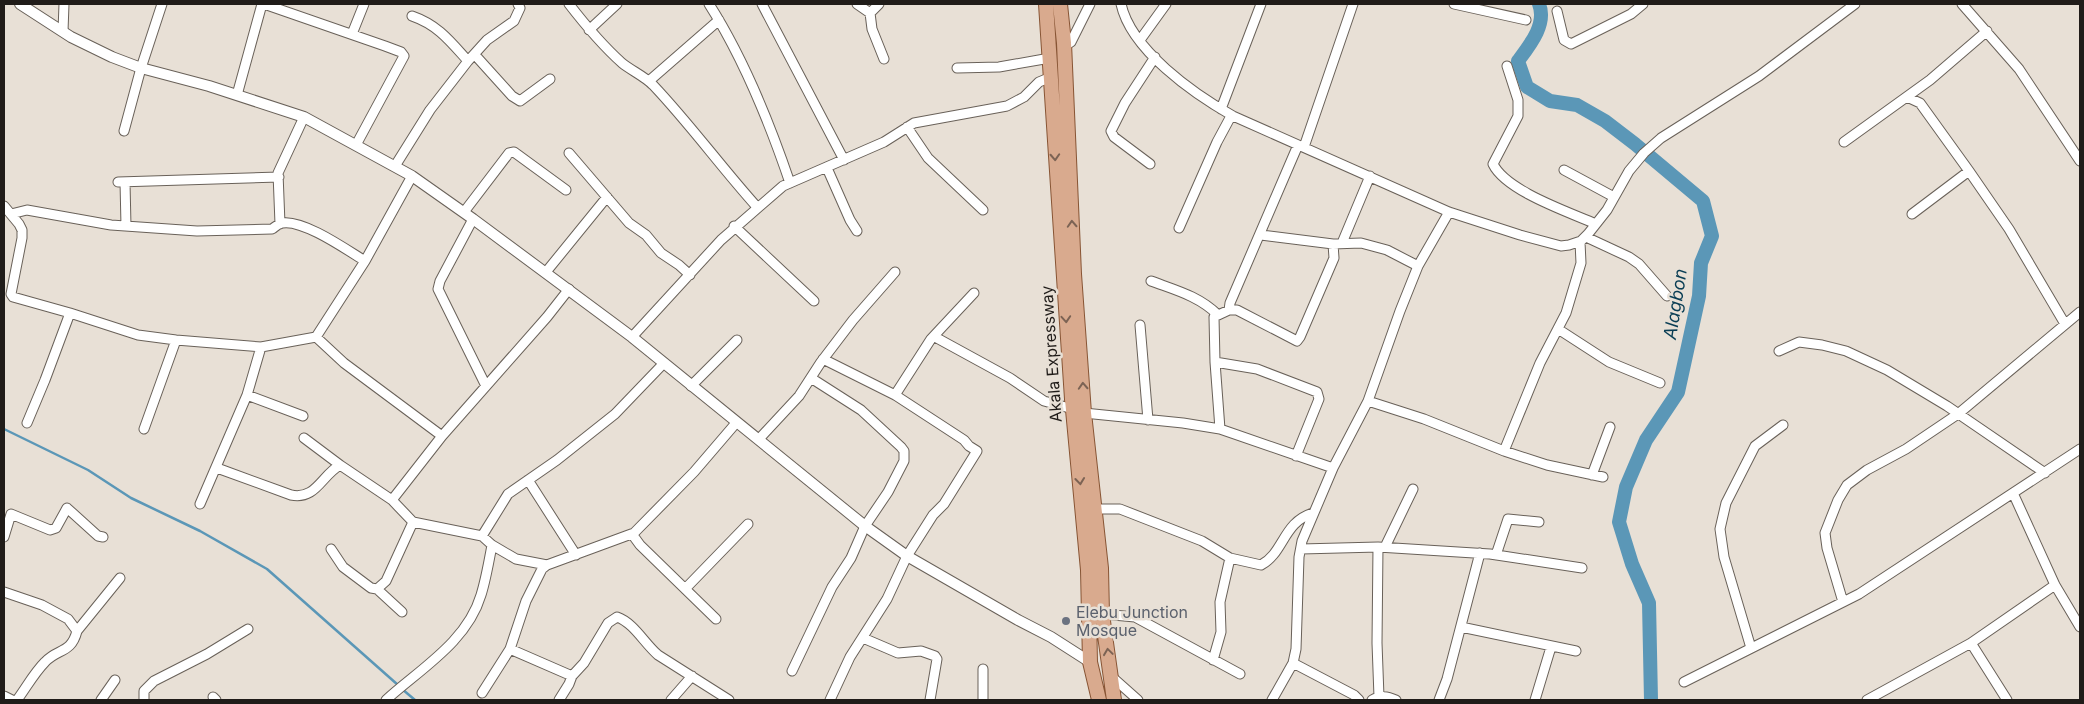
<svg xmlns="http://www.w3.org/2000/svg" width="2084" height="704" viewBox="0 0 2084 704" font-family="Inter,sans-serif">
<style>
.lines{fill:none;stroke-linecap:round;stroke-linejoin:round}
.stream{stroke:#5b97b7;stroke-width:2.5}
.river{stroke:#5b97b7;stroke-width:14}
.minor-casing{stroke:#696159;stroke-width:11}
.tertiary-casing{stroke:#696159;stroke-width:12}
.primary-casing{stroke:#875434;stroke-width:16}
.minor{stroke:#fff;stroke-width:9}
.tertiary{stroke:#fff;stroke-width:10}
.primary{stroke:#d9aa8e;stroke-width:14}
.oneway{stroke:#7c6354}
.worship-dot{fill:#6b7280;stroke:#e8e0d6;stroke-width:2}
.labels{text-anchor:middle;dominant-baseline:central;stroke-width:5;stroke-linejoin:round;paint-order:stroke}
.street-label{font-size:16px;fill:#201c19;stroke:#e8e0d6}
.worship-label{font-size:16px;fill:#5b616d;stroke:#e8e0d6;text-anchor:start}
.water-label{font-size:18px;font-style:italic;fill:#093d54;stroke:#e8e0d6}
</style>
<rect width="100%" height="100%" fill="#e8e0d6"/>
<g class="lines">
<!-- stream -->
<path class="stream" d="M4,429L88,470L131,498L200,531L267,569L398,685
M402,689L415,700"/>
<!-- river -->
<path class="river" d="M1539,4C1547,24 1530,45 1518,61L1527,87L1550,101L1577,105L1605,121L1635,144L1703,201L1712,236L1701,263L1699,296L1678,392L1646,440L1626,487L1619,522L1632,564L1649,603L1651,700"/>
<defs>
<path id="minor" d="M264,4L385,46L401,52L404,56L356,145
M569,4C586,26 602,45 622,63C632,71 644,76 653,85C690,124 721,167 757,207
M709,4C744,59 769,121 790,183
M762,4L844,160
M857,4L870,13L879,4
M1121,4C1131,50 1194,94 1233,116L1449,212L1520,235L1561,246L1569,245L1581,241L1588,234L1607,210L1629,171L1644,153L1661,138L1759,76L1855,4
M1454,4L1526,20
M1962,4L2019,69L2080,161
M1557,11L1564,40L1571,44L1631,14L1643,4
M870,13L872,29L884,59
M412,16C438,25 450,41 468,61
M589,30L617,4
M63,31L64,4
M352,34L364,4
M1140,40L1166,4
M1064,43L1068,44L1071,42L1090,4
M475,55L512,96L520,101L550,79
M1507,66L1518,100V116L1493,164C1506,191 1569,212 1596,224
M957,68L999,67L1050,58
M649,81L719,20
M237,95L262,4
M1907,97L1920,103L1969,171L2009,229L2065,324
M1221,109L1261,4
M907,127L928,158L983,210
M124,131L141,68L162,4
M1844,142L1930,80L1987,31
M1304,147L1353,4
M569,153L629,223L646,235L661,253L679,265L690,275
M1150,164L1114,137L1111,131L1125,103L1155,57
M395,166L430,110L468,61L487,40L514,21L520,8L518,4
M827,168L850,220L857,231
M1564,170L1614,197
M118,182L279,177
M125,182L126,226
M4,206L19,224L22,230V238L11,294L13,297L70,313L138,335L176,340L261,347L316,337L344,363L442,436
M464,212L509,153L514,152L566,190
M11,214L27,210L111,225L197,231L272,229C275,227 278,224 282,223C303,219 347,250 365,261L412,176
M1912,214L1969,171
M473,219L440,281L438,289L486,386
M280,224L278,173L304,117
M734,226L814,301
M1179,228L1217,142L1231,116
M1261,235L1333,244L1361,243L1387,250L1418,266
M1586,237L1629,257L1639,264L1667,296
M1342,243L1370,176
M546,272L607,197
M1151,281C1175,290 1199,296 1218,315
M1229,310L1230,303L1298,145
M1140,325L1148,420
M1558,329L1609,362L1660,383
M316,337L365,261
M632,337L721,240L783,186L884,142L914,123L1007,106L1024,97L1039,82L1051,77
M935,337L1010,378L1044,401L1073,409
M1779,351L1799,342L1822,345L1846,351L1887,370L1947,406L2045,473
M823,359L895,395L964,440L969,446L977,451L944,504L933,515L907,556L887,599L850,657L830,700
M1215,362L1257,369L1317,392L1319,399L1296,456
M691,386L737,340
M247,395L303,416
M895,395L931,339L974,293
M1368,401L1424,419L1504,451L1547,465L1603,477
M1084,413L1183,423L1220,429L1333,468
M27,423L45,380L70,313
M144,429L176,340
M1220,429L1215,362L1214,317L1229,310H1237L1297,341L1300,337L1334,258L1333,244
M304,438L340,465
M759,439L799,396L821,362L853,320L895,272
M1504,451L1540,363L1566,313L1581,263L1580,242
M217,468L291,495C316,500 321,476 340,465L392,500L413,522L482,536
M1592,475L1610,427
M528,480L576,555
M2013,493L2055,585L2080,627
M392,500L442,436L547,317L569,289
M200,504L247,395L261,347
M1095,509H1120L1202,541L1230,558L1261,565C1284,553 1283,522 1313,513
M632,534L640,545L716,619
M4,537L11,514L50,530L56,528L67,508L98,536L103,537
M492,545L516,559L547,565L634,533L694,472L736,423
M1378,547L1377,643L1379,697
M1385,547L1413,489
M331,549L343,567L371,588L377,589L386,581L413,522
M1301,549L1378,547L1490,554L1582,568
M1496,555L1508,519L1539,522
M377,589L402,612
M685,589L748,524
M4,592L42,605L68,619L77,631
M1843,602L1827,548L1825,533L1838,500L1847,485L1867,470L1906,449L1958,414L2080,312
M1102,614L1135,617L1240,674
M1461,627L1576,651
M863,638L898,653L921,651L935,656L937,659L930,700
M1971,643L2007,700
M1751,648L1724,557L1720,529L1726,503L1755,446L1783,425
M510,649L572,676
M1213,660L1221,632L1220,602L1230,558
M1293,663L1354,695L1359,700
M983,669V700
M792,671L832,587L851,558L865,526L888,492L904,461V451L901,447L861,410L811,378
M1111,676L1138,700
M1684,682L1859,594L2080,449
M482,693L510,649L526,601L542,569L547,565
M4,696L12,700
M213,697L216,700
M17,700C26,688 34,673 45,662C58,648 71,654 77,631L120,578
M101,700L115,680
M144,700V691L154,681L207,654L248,629
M386,700C420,669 467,642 481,595C486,579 489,561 492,545L482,536L508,494L557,460L615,414L664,363
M559,700L569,684L572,676L584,663L608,623L617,617C634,623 644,643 658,655L729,700
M671,700L692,676
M1272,700L1293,663L1296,649L1299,557L1302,541L1333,468L1368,401L1400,311L1418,266L1449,212
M1372,700C1381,695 1387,696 1396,700
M1439,700L1447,679L1480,553
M1535,700L1551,647
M1867,700L1971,643L2055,585"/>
<path id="tertiary" d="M20,4L71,37L112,57L141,68L209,86L304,117L412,176L473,219L632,337L865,526L907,556L1018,620L1051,637L1090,662"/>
<path id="primary" d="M1046,4L1072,399L1088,570L1090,662L1099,700
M1060,4L1064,43L1074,274L1084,413L1101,568L1102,614L1114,700"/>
</defs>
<!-- minor casing -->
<use href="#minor" class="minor-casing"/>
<!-- tertiary casing -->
<use href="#tertiary" class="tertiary-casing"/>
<!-- primary casing -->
<use href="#primary" class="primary-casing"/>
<!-- minor -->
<use href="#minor" class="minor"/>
<!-- tertiary -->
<use href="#tertiary" class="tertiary"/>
<!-- primary -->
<use href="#primary" class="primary"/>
</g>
<!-- one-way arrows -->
<defs><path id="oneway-chevron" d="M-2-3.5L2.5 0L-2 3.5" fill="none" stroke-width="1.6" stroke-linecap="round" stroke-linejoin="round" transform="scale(1.25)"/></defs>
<g class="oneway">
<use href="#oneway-chevron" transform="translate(1055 157) rotate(87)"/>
<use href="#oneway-chevron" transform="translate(1072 224) rotate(-93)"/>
<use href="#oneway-chevron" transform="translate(1066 319) rotate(86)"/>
<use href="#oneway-chevron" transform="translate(1083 386) rotate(-93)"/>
<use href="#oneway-chevron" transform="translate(1080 481) rotate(84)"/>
<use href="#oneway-chevron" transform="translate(1108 652) rotate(-98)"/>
</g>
<!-- markers -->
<circle class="worship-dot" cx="1066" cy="621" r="5"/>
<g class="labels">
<!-- street labels -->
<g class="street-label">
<text transform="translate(1051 354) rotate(-94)">Akala Expressway</text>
</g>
<!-- worship labels -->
<g class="worship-label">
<text x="1076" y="612">Elebu Junction<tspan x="1076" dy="18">Mosque</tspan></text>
</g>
<!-- water labels -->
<g class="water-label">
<text transform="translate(1675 304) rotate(-81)">Alagbon</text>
</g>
</g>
<!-- border -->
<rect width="2084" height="704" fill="none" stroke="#201c19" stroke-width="10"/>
</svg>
